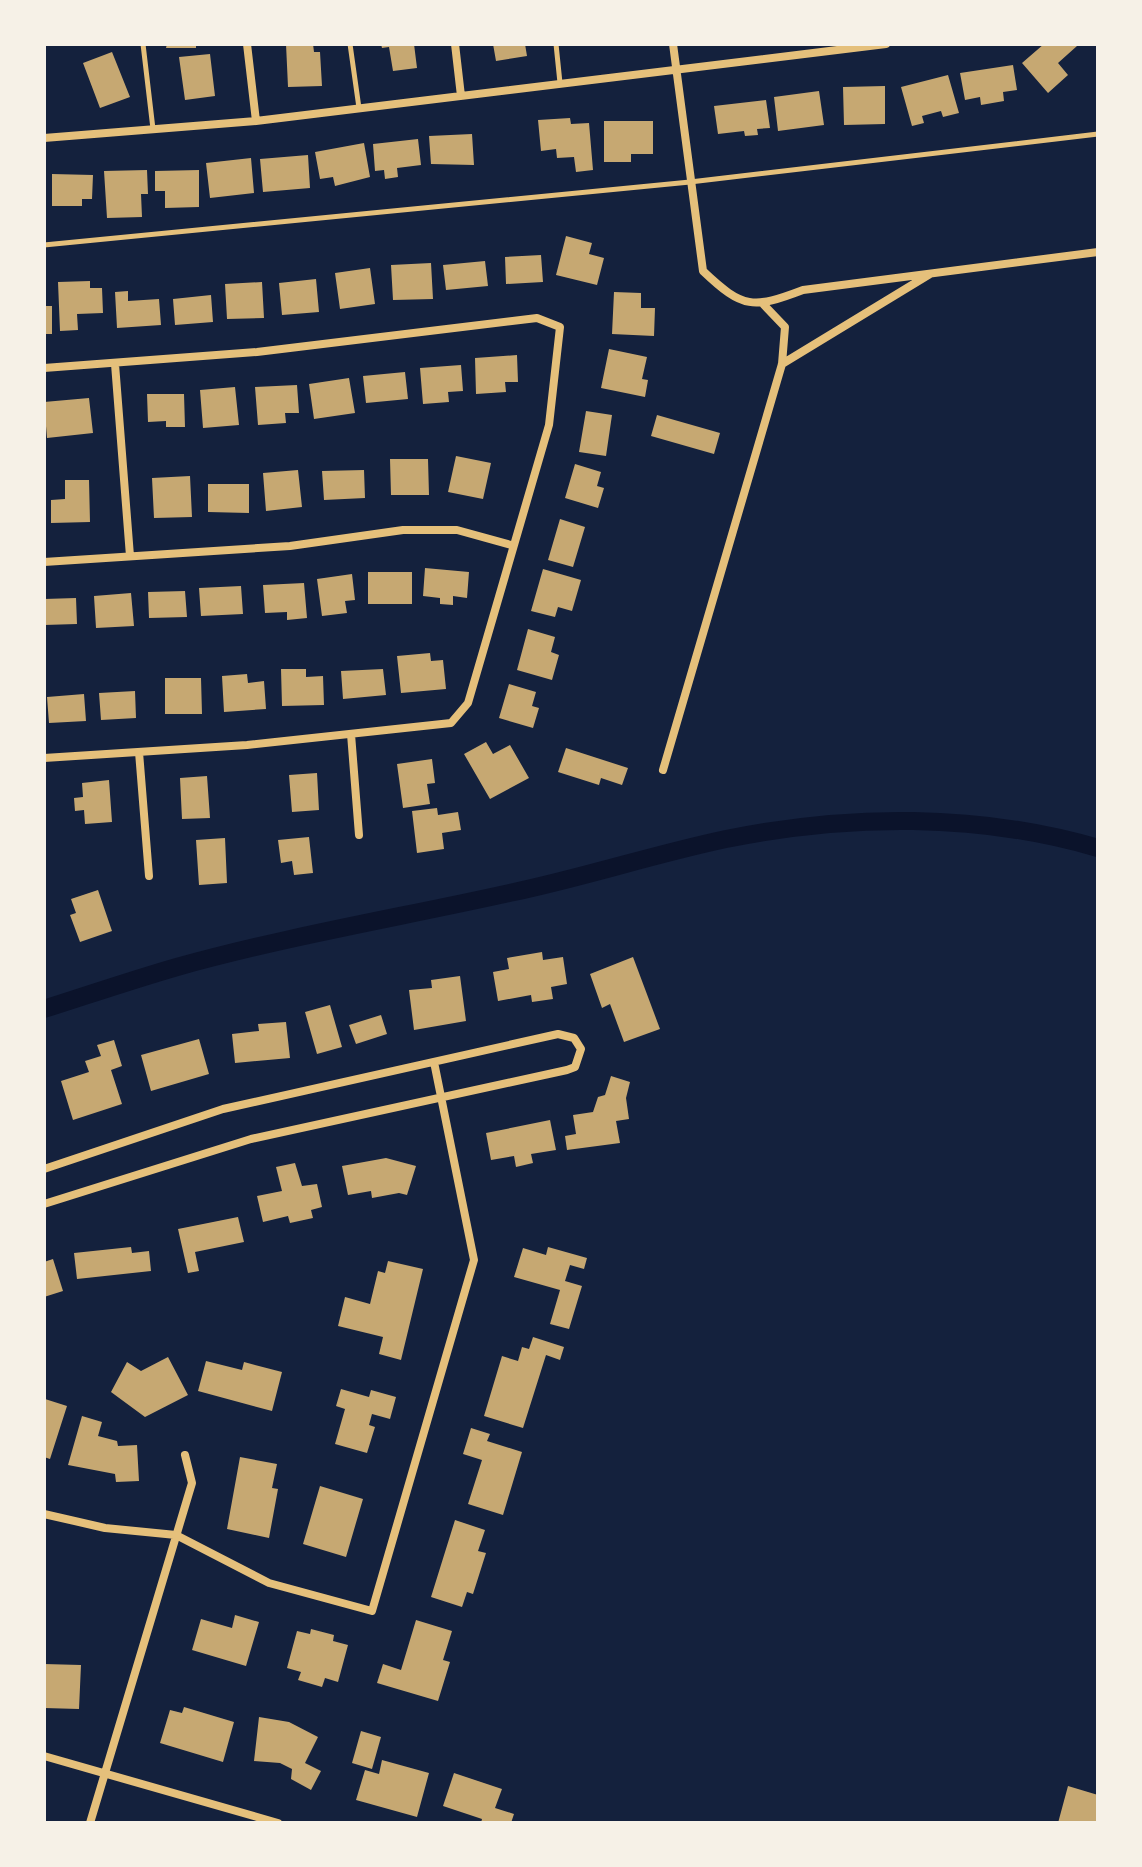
<svg xmlns="http://www.w3.org/2000/svg" width="1142" height="1867" viewBox="0 0 1142 1867" font-family="Raleway,sans-serif">
<style>
.lines{fill:none;stroke-linecap:round;stroke-linejoin:round}
.canal{stroke:#0b132b;stroke-width:18}
.building{fill:#c6a872}
.service{stroke:#e5c07b;stroke-width:5}
.minor{stroke:#e5c07b;stroke-width:8}
</style>
<rect width="100%" height="100%" fill="#14213d"/>
<g class="lines">
<!-- canal -->
<path class="canal" d="M44,1009C88,995 132,980 177,967C288,936 402,917 514,892C585,877 655,854 726,839C849,814 978,813 1098,848"/>
</g>
<!-- building -->
<path class="building" d="M167,44H196V48H166Z
M286,44H313L314,52H320L322,86L288,87Z
M381,44H414L417,68L393,71L389,47L382,48Z
M493,44H525L527,56L496,61Z
M1044,44L1077,46L1058,63L1068,75L1048,93L1022,63Z
M112,52L130,97L100,108L83,63Z
M210,54L215,96L185,100L179,57Z
M1013,65L1017,90L1003,92L1004,101L981,105L980,97L965,100L960,73Z
M948,75L959,113L943,117L941,111L922,116L924,123L912,126L901,87Z
M885,86V124L844,125L843,87Z
M819,91L824,125L778,131L774,97Z
M766,100L770,128L757,129L758,135L745,136L744,131L718,134L714,106Z
M570,118L571,124L589,123L593,170L576,172L574,157L557,158L556,149L541,151L538,120Z
M604,121H653V154H631V162H604Z
M472,134L474,165L431,164L429,136Z
M418,139L421,165L397,168L398,177L385,179L384,170L375,171L373,144Z
M364,143L370,177L335,186L333,177L320,179L315,152Z
M308,155L310,188L263,192L260,159Z
M251,158L254,193L210,198L206,163Z
M147,170L148,194H141L142,217L107,218L104,171Z
M199,170V207L165,208V191H155V171Z
M52,174L93,175L92,199H82V206H52Z
M566,236L592,243L589,254L604,258L597,285L556,275Z
M541,255L543,282L506,284L505,257Z
M485,261L488,286L446,290L443,265Z
M431,263L433,299L393,300L391,265Z
M370,268L375,304L340,309L335,273Z
M316,279L319,312L282,315L279,283Z
M90,281V288H102L103,313L77,314L78,330L60,331L58,282Z
M262,282L264,318L227,319L225,284Z
M128,291V301L159,299L161,325L117,328L115,292Z
M614,292L641,293V308H655L654,336L612,334Z
M211,295L213,322L175,325L173,299Z
M44,306H52V334H44Z
M609,349L647,357L642,379L648,380L645,397L601,388Z
M517,355L518,382H505L506,392L476,394L475,358Z
M461,365L463,391L448,392L449,402L423,404L420,368Z
M405,372L408,399L366,403L363,376Z
M349,378L355,413L314,419L309,384Z
M297,385L299,413H285L286,423L258,425L255,387Z
M235,387L239,425L203,428L200,390Z
M147,394H184L185,427H166V421L148,422Z
M89,398L93,433L47,438L44,402Z
M586,411L612,415L606,456L579,452Z
M657,415L720,433L714,454L651,436Z
M456,456L491,463L483,499L448,492Z
M390,459H428L429,495H391Z
M575,464L601,472L597,486L604,488L598,508L565,498Z
M298,470L302,507L266,511L263,473Z
M364,470L365,498L324,500L322,471Z
M190,476L192,517L154,518L152,478Z
M65,480H89L90,522L51,523V500L65,499Z
M208,484H249V513L208,512Z
M560,519L585,527L573,567L548,560Z
M425,568L469,572L467,598L453,596V605L440,604V598L423,596Z
M543,569L581,580L572,611L558,607L555,617L531,611Z
M368,572H412V604H368Z
M352,574L355,600L345,601L347,613L322,616L317,579Z
M304,583L307,618L287,620V612L265,613L263,585Z
M241,586L243,614L201,616L199,588Z
M185,591L187,617L149,618L148,592Z
M131,593L134,626L96,628L94,596Z
M76,598L77,624L44,625V599Z
M528,629L555,637L551,652L559,655L552,680L517,670Z
M430,653L431,661L443,660L446,689L401,693L397,656Z
M281,669H306V677L323,676L324,705L282,706Z
M383,669L386,695L343,699L341,671Z
M247,674L248,683L264,681L266,709L224,712L222,676Z
M165,678H201L202,714H165Z
M509,684L536,692L532,706L539,708L533,728L499,718Z
M135,691L136,718L101,720L99,693Z
M84,694L86,721L49,723L47,697Z
M486,742L493,754L510,745L529,778L490,799L464,754Z
M566,748L628,768L622,785L601,778L599,785L558,772Z
M432,759L435,783L427,784L430,804L403,808L397,764Z
M317,773L319,810L292,812L289,775Z
M207,776L210,818L182,819L180,778Z
M109,780L112,822L85,824L84,810L75,811L74,798L83,797L82,783Z
M437,808L438,815L458,812L461,830L442,833L444,849L417,853L412,811Z
M309,837L313,873L294,875L292,861L281,863L278,840Z
M225,838L227,883L199,885L196,840Z
M98,890L112,931L80,942L70,915L76,913L71,899Z
M542,952L543,960L563,957L567,984L551,987L553,999L532,1002L531,995L498,1001L493,972L509,969L507,958Z
M633,957L660,1029L624,1042L610,1004L602,1008L590,974Z
M460,976L466,1021L414,1030L409,990L432,988L431,980Z
M330,1005L342,1047L317,1054L305,1012Z
M381,1015L387,1034L356,1044L349,1025Z
M286,1022L290,1058L235,1063L232,1034L259,1031L258,1024Z
M199,1039L209,1074L151,1091L141,1055Z
M114,1040L122,1066L111,1070L122,1104L73,1120L61,1081L89,1072L85,1061L101,1056L97,1045Z
M611,1076L630,1082L626,1098L629,1119L616,1121L620,1143L567,1150L565,1136L576,1134L573,1115L593,1112L598,1097L605,1095Z
M550,1120L556,1150L531,1154L533,1163L516,1167L514,1156L491,1160L486,1133Z
M386,1158L416,1166L407,1195L399,1193L372,1198L371,1191L348,1195L342,1166Z
M295,1163L302,1186L317,1184L322,1207L311,1210L313,1218L290,1223L288,1216L263,1222L257,1196L282,1191L276,1167Z
M238,1217L244,1242L195,1252L199,1271L188,1273L178,1229Z
M131,1247L132,1253L149,1251L151,1271L77,1279L74,1253Z
M548,1247L587,1258L584,1269L570,1265L565,1281L582,1286L569,1329L550,1324L560,1290L514,1277L523,1248L546,1255Z
M53,1259L63,1291L44,1297V1262Z
M388,1261L423,1269L401,1360L379,1354L383,1337L338,1326L345,1297L370,1304L378,1271L385,1273Z
M533,1337L564,1347L560,1360L546,1355L523,1428L484,1416L502,1356L518,1361L522,1347L529,1349Z
M168,1357L188,1395L145,1417L111,1392L127,1362L141,1371Z
M206,1361L242,1370L244,1362L282,1372L272,1411L198,1391Z
M341,1389L369,1397L371,1390L396,1397L390,1419L372,1414L369,1425L375,1427L367,1453L335,1444L345,1409L336,1406Z
M45,1399L67,1406L50,1459L44,1457Z
M82,1416L102,1422L98,1436L117,1441L118,1446L137,1445L139,1481L116,1482L115,1474L68,1465Z
M471,1428L490,1434L487,1441L522,1452L503,1515L468,1504L482,1460L463,1454Z
M240,1457L277,1464L272,1488L278,1489L269,1538L227,1529Z
M320,1486L363,1499L346,1557L303,1544Z
M455,1520L485,1530L478,1551L486,1553L473,1594L467,1592L462,1607L431,1597Z
M235,1615L259,1622L246,1666L192,1650L201,1619L232,1628Z
M416,1620L452,1631L443,1660L450,1662L438,1701L377,1683L383,1664L401,1670Z
M311,1629L334,1635L333,1641L348,1645L338,1682L325,1678L322,1687L298,1680L301,1672L287,1668L297,1631L310,1634Z
M44,1664L81,1665L79,1709L44,1708Z
M184,1707L234,1722L223,1762L160,1743L170,1710L182,1713Z
M259,1717L289,1722L318,1737L305,1763L321,1771L311,1790L291,1779L292,1769L280,1763L254,1761Z
M361,1731L381,1737L372,1769L352,1763Z
M382,1760L429,1773L417,1817L356,1800L365,1770L379,1774Z
M454,1773L502,1789L495,1808L514,1814L511,1823H481L482,1819L443,1806Z
M1068,1786L1098,1795V1823H1058Z"/>
<g class="lines">
<!-- service -->
<path class="service" d="M143,44L153,129
M350,44L359,108
M556,44L560,83
M44,245L690,182L1098,134"/>
<!-- minor -->
<path class="minor" d="M247,44L256,121
M455,44L461,96
M673,44L703,271C743,309 753,309 803,290L1098,252
M44,138L256,121L886,44
M115,364L130,556
M782,364L930,274
M44,368L257,352L537,318L560,327L549,425L468,703L451,723L247,745L44,758
M44,562L290,546L403,530H457L511,545
M351,734L359,835
M139,752L149,876
M663,770L782,364L785,327L764,305
M44,1169L223,1109L558,1034L574,1038L581,1049L575,1067L567,1070L251,1139L44,1204
M44,1514L105,1528L176,1535L269,1583L372,1611L474,1260L434,1062
M44,1756L278,1823
M90,1823L192,1483L185,1455"/>
</g>
<!-- border -->
<rect width="1142" height="1867" fill="none" stroke="#f6f1e7" stroke-width="92"/>
</svg>
